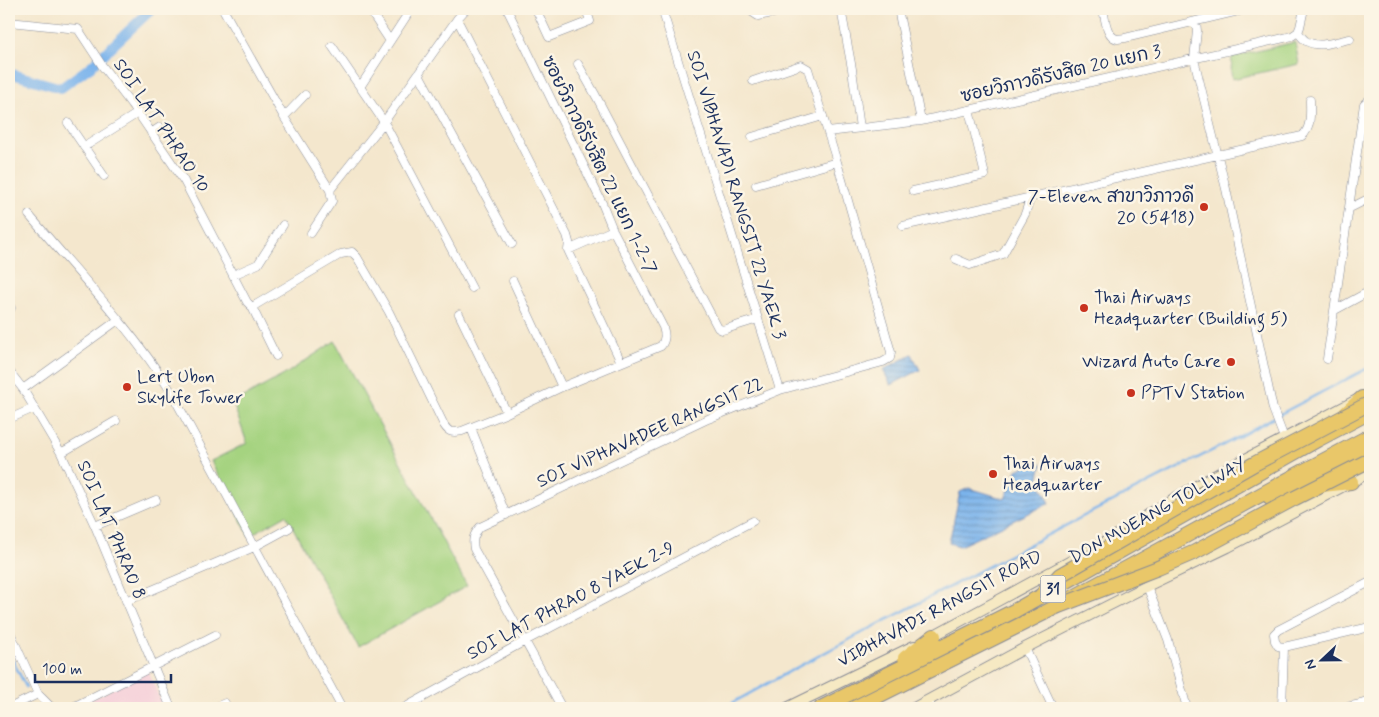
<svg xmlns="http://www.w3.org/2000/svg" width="1379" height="717" viewBox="0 0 1379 717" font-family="Mynerve,'Playpen Sans Thai',sans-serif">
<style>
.built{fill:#f5cfd9}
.grass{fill:#a5d380;stroke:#60816f}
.water{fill:url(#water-rules);stroke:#4b72a5}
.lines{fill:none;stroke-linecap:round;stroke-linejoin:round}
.stream{stroke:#7bb4ec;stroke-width:2.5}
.canal{stroke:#7bb4ec;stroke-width:10}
.street-casing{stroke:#888b96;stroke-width:9}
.secondary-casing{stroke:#888b96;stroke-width:12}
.highway-casing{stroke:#888b96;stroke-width:16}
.street{stroke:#fff;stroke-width:8}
.secondary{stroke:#f6e9c3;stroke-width:10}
.highway{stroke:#e9c769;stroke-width:14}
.highway-bridge-casing{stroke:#888b96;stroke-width:16;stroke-linecap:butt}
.highway-bridge{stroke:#e9c769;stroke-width:14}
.poi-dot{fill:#c8321e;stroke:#fcf5e5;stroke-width:2}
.labels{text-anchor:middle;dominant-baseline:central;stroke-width:5;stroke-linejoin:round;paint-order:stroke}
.shield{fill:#fcf5e5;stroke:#5e6a86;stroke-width:1}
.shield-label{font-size:16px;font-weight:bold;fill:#1b2f5e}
.street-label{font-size:18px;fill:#1b2f5e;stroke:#fcf5e5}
.poi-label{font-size:18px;fill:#1b2f5e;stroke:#fcf5e5;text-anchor:start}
</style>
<defs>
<pattern id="water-rules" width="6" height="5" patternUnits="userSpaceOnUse" patternTransform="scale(1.25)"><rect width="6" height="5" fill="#7bb4ec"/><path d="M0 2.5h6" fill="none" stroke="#6493c2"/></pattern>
</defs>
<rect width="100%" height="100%" fill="#fcf5e5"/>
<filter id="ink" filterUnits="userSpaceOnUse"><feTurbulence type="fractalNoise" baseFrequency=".02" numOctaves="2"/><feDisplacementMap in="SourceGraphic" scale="10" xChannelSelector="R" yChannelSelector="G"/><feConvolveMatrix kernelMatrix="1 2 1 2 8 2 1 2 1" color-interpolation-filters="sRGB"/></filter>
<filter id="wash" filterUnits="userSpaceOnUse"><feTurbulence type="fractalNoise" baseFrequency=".0096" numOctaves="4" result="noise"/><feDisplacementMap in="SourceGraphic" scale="20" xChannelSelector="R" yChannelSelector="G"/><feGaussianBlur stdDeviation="1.12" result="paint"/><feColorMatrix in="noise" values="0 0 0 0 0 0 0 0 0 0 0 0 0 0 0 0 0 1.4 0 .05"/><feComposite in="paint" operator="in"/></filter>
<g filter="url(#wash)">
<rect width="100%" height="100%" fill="#f4e7cd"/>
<!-- built -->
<path class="built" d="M148,670L164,708H76Z"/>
<!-- grass -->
<path class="grass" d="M1295,42L1299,64L1232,79L1231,72L1232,57Z
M335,341L467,586L358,647L286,515L249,536L211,461L247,443L233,403L284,375Z"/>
<!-- water -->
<path class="water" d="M912,354L920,370L891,385L883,370Z
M1034,462L1042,464L1038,480L1050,503L960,546L949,543L960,492L969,488L1005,499L1017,470Z"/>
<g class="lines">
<!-- stream -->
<path class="stream" d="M9,653L26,687
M723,708L805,663L1080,518L1231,441L1282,413L1370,367"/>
<!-- canal -->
<path class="canal" d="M9,73L61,88L90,67L152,9"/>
</g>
</g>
<g filter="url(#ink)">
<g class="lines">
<defs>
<path id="street" d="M223,9L284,117L330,190L332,201L311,233
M369,9L390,41
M536,9L549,37L590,21L586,9
M662,9L780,390
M752,9V12L758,16L792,9
M841,9L852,69L860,128
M898,9L921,121
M1103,9C1105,18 1106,36 1117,39C1118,39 1124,38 1125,38L1247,9
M457,19L567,235L569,242L568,250L621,362
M1196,21L1197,31L1194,59L1226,189L1273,409L1284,438
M9,22L78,29L103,67L138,113L184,181L247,302L252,307L276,356
M1298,32C1300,35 1303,39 1306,41C1319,49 1337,41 1350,39
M1298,32L1300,27L1304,9
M332,46L384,122L472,288
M578,64L596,96L718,328L722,330L726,329L758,319
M419,74L512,244
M360,87L411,9
M284,117L305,95
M68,123L104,176
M828,132L921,121L1284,38L1292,36L1298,32
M151,133L160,127
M752,137L823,116
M84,147L138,113
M756,185L837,162
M330,190L384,122L457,19L466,9
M913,191L985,175L969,110
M1350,208L1370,198
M29,215C77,272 130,327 170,390L342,708
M903,226L1302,136C1312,128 1310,111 1310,100
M568,250L613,230
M956,259L970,265L1003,254L1025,214L1031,196
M233,275L258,264L283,225
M513,281L562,387
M252,307L341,254L352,252L357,257L389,312L444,425C449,433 453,433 462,431L507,413L562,387L661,346C666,339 665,334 663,327L613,230L602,203L507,9
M1335,310L1370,291
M9,311L11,308
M459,314L507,413
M1327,359L1364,104L1370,99
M9,371L23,389L61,453L95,526L171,708
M23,389L118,320
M9,419L34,408
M471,428L506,515
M61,453L116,421
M95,526L156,500
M1147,586L1168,640L1187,708
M126,601L254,547L289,528
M9,630L38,694L52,708
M1284,647L1278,646L1275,641L1274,634L1278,630L1370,582
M1025,648L1053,708
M929,700L931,708
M9,708L38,694
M71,708L215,635
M214,708L225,703
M404,708L525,641L753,521
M562,708L474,549C472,539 474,534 480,527L708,419L780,390L883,362L890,358L891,352L837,162L808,69L801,65L753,81
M1282,708L1284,647L1370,627
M1342,708L1370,702"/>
<path id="secondary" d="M929,638L1082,555L1114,537L1165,504L1225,470L1370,393
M787,708L914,646
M914,708L1025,648L1147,586L1228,547L1370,472"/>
<path id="highway" d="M1345,414L1362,398
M1322,485L1351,482
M1271,499L1370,448
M905,658L934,636
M821,708L1016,610L1317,440L1370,412
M854,708L1056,607L1304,471L1370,436"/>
</defs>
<!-- street casing -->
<use href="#street" class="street-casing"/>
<!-- secondary casing -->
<use href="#secondary" class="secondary-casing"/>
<!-- highway casing -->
<use href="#highway" class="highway-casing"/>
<!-- street -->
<use href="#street" class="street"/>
<!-- secondary -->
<use href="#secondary" class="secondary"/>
<!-- highway -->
<use href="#highway" class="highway"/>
<defs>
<path id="highway-bridge" d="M1040,597L1060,575L1254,464L1370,403
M1056,607L1158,568L1195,552L1295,498L1370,460"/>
</defs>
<!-- highway-bridge casing -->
<use href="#highway-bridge" class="highway-bridge-casing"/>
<!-- highway-bridge -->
<use href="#highway-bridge" class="highway-bridge"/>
</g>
</g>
<!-- markers -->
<g class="poi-dot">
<circle cx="1204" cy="207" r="5"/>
<circle cx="1084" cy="308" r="5"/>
<circle cx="1231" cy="362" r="5"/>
<circle cx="127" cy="387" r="5"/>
<circle cx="1131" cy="393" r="5"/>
<circle cx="993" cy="474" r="5"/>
</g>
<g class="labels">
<!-- shield labels -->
<rect class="shield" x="1040.5" y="575.5" width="25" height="27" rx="4"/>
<g class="shield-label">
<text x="1053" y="589">31</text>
</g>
<!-- street labels -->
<g class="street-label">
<text transform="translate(1061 74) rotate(-13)">ซอยวิภาวดีรังสิต 20 แยก 3</text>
<text transform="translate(161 126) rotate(56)">SOI LAT PHRAO 10</text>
<text transform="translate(599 165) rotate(64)">ซอยวิภาวดีรังสิต 22 แยก 1-2-7</text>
<text transform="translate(736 195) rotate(73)">SOI VIBHAVADI RANGSIT 22 YAEK 3</text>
<text transform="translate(650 433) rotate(-24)">SOI VIPHAVADEE RANGSIT 22</text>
<text transform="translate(1158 511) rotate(-29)">DON MUEANG TOLLWAY</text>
<text transform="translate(111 530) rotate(67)">SOI LAT PHRAO 8</text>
<text transform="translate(571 601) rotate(-28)">SOI LAT PHRAO 8 YAEK 2-9</text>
<text transform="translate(940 609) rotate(-28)">VIBHAVADI RANGSIT ROAD</text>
</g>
<!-- poi labels -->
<g class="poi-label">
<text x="1194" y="197" text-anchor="end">7-Eleven สาขาวิภาวดี<tspan x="1194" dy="21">20 (5418)</tspan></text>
<text x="1094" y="298">Thai Airways<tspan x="1094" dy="21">Headquarter (Building 5)</tspan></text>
<text x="1221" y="362" text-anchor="end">Wizard Auto Care</text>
<text x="137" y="377">Lert Ubon<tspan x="137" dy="21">Skylife Tower</tspan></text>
<text x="1141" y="393">PPTV Station</text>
<text x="1003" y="464">Thai Airways<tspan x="1003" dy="21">Headquarter</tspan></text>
</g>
</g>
<!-- margin -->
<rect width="1379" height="717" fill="none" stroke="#fcf5e5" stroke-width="30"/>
<!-- north arrow -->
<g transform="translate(1322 660) rotate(248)" stroke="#fcf5e5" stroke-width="4" paint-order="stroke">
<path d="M0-4L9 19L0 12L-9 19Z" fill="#1b2f5e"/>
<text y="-8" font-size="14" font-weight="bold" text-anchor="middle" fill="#1b2f5e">N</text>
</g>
<!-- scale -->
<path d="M35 674v8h136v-8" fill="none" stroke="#1b2f5e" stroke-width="2.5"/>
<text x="42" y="674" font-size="15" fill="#1b2f5e" stroke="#fcf5e5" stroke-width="4" paint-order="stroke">100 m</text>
</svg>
